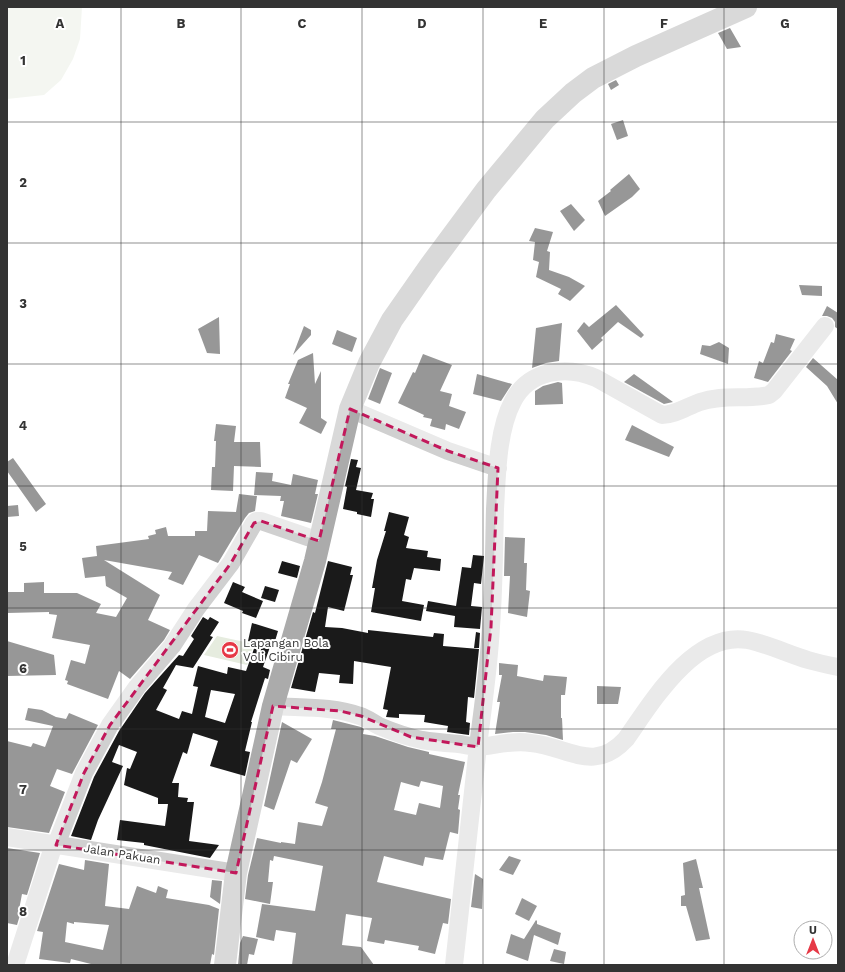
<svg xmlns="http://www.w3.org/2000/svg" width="845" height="972" viewBox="0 0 845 972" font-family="'Work Sans',sans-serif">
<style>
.green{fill:#e6ecdf}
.building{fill:#1a1a1a;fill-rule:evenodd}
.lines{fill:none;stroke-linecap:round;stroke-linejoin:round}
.minor{stroke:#d0d0d0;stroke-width:18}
.major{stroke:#ababab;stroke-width:22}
.marked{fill:none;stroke:#c2185b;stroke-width:3;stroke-dasharray:8 5;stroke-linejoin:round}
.grid{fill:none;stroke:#333;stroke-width:1;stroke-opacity:0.55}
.labels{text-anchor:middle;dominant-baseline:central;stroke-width:4;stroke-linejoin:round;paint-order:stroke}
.poi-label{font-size:12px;fill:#333;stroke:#fff;text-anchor:start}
.street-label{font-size:12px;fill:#333;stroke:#fff}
.grid-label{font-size:13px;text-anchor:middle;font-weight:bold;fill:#333;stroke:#fff;stroke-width:4;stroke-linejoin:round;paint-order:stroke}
</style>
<rect width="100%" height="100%" fill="#fff"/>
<!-- green -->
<path class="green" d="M7,7H82L80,39L73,59L61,80L44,95L7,99Z
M217,636L254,644L247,665L204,655Z"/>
<!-- building -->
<path class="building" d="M730,28L741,47L727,49L718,33Z
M616,80L619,85L611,90L608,84Z
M623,120L628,136L617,140L611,124Z
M629,174L640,189L632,197L605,216L598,201L611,191L610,190Z
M571,204L585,220L574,231L560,211Z
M535,228L553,232L547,251L550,252L549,270L569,277L585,286L570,301L558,294L561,289L536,277L539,262L533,260L535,242L529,241Z
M799,285L822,286V296L802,295Z
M616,305L644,335L641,338L618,322L601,338L603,340L592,350L577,331L584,322L589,327Z
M827,306L838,313V329L835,327V322L832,318L827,316H822Z
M219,317L220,354L207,353L198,329Z
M562,323L559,361L546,363L532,368L536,328Z
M304,326L311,330V335L293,355Z
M337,330L357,338L352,352L332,344Z
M776,334L795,339L790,350L792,351L768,382L754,378L759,361L763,363L771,342L774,343Z
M719,342L729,348L728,364L700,354L702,345L710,346Z
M313,353L315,384L321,371V418L327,422L321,434L299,423L307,408L285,398L290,384H288L298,360Z
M423,354L452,365L440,391L452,394L449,406L466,412L459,429L446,424L445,430L430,426L432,419L423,417L424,415L398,403L413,372L415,373Z
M813,358L838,380V404L827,386L806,367Z
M380,368L392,373L380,404L368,399Z
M477,374L512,384L501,401L473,394Z
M634,374L673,402L664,404L624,382Z
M558,382L562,383L563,404L535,405V391L543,386Z
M216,424L236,426L234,442H260L261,467L234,466L233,491L211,490L212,467H215L216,441H214Z
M632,425L674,447L669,457L625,440Z
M13,458L46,504L36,512L7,471V462Z
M351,459L358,460L356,467L361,468L356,490L373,493L371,499H374L371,517L357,514V512L343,509L347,487L345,486Z
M256,472L273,473L272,481L291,485L293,474L318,480L315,494H318L311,523L281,516L284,501H280L281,496L254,495Z
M239,494L257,496L255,511L249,513L245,518L218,563L199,555L183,585L168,579L172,572L104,560L160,595L148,620L170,630L164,640L130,679L119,671L108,699L67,684L68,681L65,680L71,660L85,664L90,645L52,638L57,615L49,614V612L7,613V592H24V583L44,582V593H77L101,604L96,613L116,617L127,598L106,586L105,576L85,578L82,558L97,556L96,546L149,539L148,536L156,534L155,530L166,527L168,536H195V531H207L208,511L236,512Z
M18,505L19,516L7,517V506Z
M389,512L409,517L404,535L409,537L406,548L428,551L427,557L441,559L440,571L414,568L411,580L406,579L402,601L424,605L421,621L371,612L375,588H372L377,560L386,531H384Z
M505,537L525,538L524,563H527L526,590L530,591L527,617L508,613L510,576H504Z
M473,555L484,556L481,584L474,583L471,606L482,607L480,629L454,627L455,616L426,611L428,601L456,606L462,567L471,568Z
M282,561L300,566L297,578L278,573Z
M328,561L352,567L350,575H353L344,611L328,607L325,627L342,628L368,633V630L433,637L434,633L444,634L443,646L479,649L474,698L468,697L466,722L470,723L469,735L447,732L448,726L424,722L425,715L399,714V718L386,717L388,710L383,709L391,667L354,661L353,684L339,683L340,675L319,673L315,692L291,688L313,612L315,613Z
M233,582L245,587L242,592L263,601L256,618L242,613L243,611L224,603Z
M265,586L279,590L275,602L261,598Z
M203,617L208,620L210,617L219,622L210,636L213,637L193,668L176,665L163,688L167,690L156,710L179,719L182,711L192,714L198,687L193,686L198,666L227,674L228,667L246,671L256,643L248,641L252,623L278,631L273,648L270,647L263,667L270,670L268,679L265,678L251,722H252L245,751L250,752L245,776L210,766L218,741L193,733L187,754L183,752L172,783H179L178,797L188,798L187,802H194L189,841L219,845L210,858L144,845V843L117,840L120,820L165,826L168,804H158V798L124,785L127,768L130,769L137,752L119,745L112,762L123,766L98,820L91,840L71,836L94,777L119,731L145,693L179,655L183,656L194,639L191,636ZM211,690L235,694L225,723L205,717Z
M476,632L480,633L479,648H474Z
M7,641L54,655L56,675L7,676Z
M499,663L518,665L517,676L543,681L544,675L567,677L565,695H561V718H562L563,740L546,735L525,732H513L495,734L500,702H497L502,675H499Z
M597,686L621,687L618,704H597Z
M28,708L42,710L56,717L66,719L69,713L98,725L72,774L57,769L50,786L65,792L49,833L7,827V741L31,747L33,743L45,747L53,726L25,720Z
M333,720L361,727L364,729L363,734L375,736L408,747L429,752V754L465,762L458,795H460L458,809L460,810L458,834L450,832L443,860L425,857L423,866L384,856L377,882L451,899L448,924L443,923L435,954L418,950L419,946L385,940L384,944L367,941L372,918L346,914L342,945L361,947L374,965H292L296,933L276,930L274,941L256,937L262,904L315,911L323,866L274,856L273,861L270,860L268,882H273L270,904L245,899L248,875L257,838L281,843V842L295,844L298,822L322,826L328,807L315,803L322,782L336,729H331ZM421,781L443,786L440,808L419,803L416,815L394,810L401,782L419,787Z
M282,722L312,739L297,763L291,760L274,810L264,806Z
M7,848L40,853L27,895L22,894L18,915H20L17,925L7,923Z
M509,856L521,860L513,875L499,870Z
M696,859L703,888H699L710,939L696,941L686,906H681V896L685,895L683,863Z
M85,860L109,864L105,906L129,909L137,886L156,893L158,886L168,890L166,898L209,905L219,909L214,955L212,954L210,965H95L71,959L70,963L39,959L43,932L37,931L59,864L84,870ZM67,922L74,924V922L109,925L103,950L65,942Z
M475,874L483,879L482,909L471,907Z
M212,880L222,881L220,904L210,897Z
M522,898L537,906L529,921L515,914Z
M536,920L537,921V924L561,933L558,945L534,935L528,961L506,953L511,934L524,939Z
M243,936L258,939L254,955L249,954L247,965H238L240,943Z
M554,949L566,952L564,964L550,961Z"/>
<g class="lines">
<!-- minor -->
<path class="minor" d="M350,409L448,451L498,468
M273,706C302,708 333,706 360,716C367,718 373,723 379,726C393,732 408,737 422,740C434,742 447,743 459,744C465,745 473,747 480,747C497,745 513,740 531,743C569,747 594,774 626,739C652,702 694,631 747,640C768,644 788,654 808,660C818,663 828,665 838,667
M7,837L236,873
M56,845L84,773L110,725L137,687L172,646L196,609L231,563L254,523L256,521H261L319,541
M15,965L54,844
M454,965C462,892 470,819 478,746C483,706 489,666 491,626C494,587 494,548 495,509C497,477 497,431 513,401C529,370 566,365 596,378L662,415C675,415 688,406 700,402C723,394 746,400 769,395L774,391L825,326"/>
<!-- major -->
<path class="major" d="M225,965L236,873L273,706L315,561L350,409L369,363L392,320L429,267L486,190L545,119L573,93L593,78L636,56L746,7"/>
</g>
<!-- marked area -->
<path d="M0 0H845V972H0ZM350,409L448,451L498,468L491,627L478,747L411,737L361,716L340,711L273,706L236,873L56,845L84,773L110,725L231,563L254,523L261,521L319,541Z" fill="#fff" fill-opacity=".55" fill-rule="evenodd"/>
<path class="marked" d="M350,409L448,451L498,468L491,627L478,747L411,737L361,716L340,711L273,706L236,873L56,845L84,773L110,725L231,563L254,523L261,521L319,541Z"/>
<!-- grid -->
<path class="grid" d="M121,7V965M241,7V965M362,7V965M483,7V965M604,7V965M724,7V965M7,122H838M7,243H838M7,364H838M7,486H838M7,608H838M7,729H838M7,850H838"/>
<!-- icons -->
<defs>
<symbol id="stadium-disc" viewBox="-11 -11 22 22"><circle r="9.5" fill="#e63946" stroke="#fff"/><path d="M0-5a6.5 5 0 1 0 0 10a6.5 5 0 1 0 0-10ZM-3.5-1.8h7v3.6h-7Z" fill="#fff"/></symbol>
</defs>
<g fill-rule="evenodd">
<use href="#stadium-disc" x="220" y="640" width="20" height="20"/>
</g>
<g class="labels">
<!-- poi labels -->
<g class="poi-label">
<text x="243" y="643">Lapangan Bola<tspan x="243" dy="14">Voli Cibiru</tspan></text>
</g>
<!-- street labels -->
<g class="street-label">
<text transform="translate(122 854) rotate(9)">Jalan Pakuan</text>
</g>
</g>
<g class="grid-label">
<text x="60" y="28">A</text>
<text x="181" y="28">B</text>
<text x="302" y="28">C</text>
<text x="422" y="28">D</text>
<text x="543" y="28">E</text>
<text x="664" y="28">F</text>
<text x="785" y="28">G</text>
<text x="23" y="65">1</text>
<text x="23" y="187">2</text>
<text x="23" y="308">3</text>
<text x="23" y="430">4</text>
<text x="23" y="551">5</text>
<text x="23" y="673">6</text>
<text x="23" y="794">7</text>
<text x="23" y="916">8</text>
</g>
<!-- border -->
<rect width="845" height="972" fill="none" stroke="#333333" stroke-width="16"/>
<!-- north arrow -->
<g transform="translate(813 940)"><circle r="19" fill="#ffffff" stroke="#adadad"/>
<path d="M0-3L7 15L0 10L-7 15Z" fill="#e63946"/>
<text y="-6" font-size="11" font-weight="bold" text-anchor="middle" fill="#333333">U</text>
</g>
</svg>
